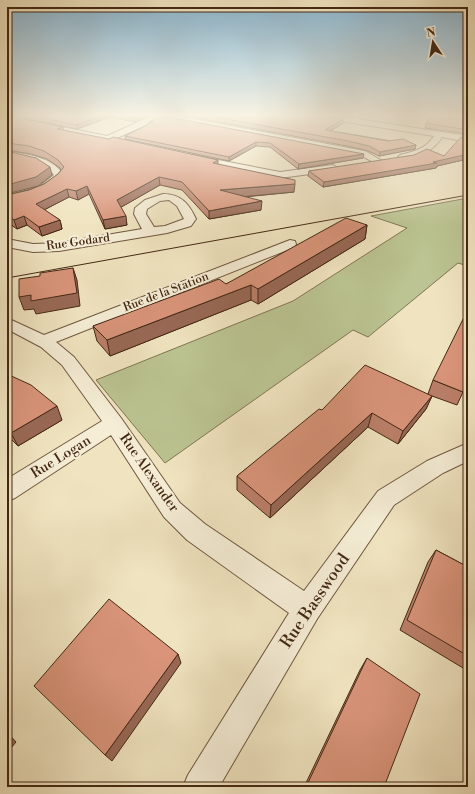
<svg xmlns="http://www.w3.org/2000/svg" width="475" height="794" viewBox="0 0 475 794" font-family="'Libre Bodoni',serif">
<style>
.green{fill:#bbc492;stroke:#807653}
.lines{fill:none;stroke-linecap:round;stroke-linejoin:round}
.street-casing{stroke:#6f573f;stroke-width:2}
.street{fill:#f5edd6;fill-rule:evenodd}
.tram{stroke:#442814;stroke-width:1}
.wall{fill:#bb7f69;stroke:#442814}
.shaded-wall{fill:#986855;stroke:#442814}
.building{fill:#d9947a;stroke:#442814}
.labels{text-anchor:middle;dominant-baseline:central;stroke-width:4;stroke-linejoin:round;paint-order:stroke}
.far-street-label{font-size:12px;fill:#442814;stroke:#f5edd6}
.street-label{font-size:14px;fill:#442814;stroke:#f5edd6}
.near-street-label{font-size:17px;fill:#442814;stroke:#f5edd6}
</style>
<rect width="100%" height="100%" fill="#f0e4c0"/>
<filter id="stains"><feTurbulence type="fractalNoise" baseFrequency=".005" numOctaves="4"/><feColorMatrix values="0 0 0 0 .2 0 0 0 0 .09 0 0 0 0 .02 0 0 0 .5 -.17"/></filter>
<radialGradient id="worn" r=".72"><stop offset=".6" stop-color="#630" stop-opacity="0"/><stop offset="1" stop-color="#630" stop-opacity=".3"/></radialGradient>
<!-- green -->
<path class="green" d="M468,198V266L458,263L368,337L353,330L165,463L96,380L293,301L407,228L371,216Z"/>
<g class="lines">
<defs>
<path id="street" d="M172,115L365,151L384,162L379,165L362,156L347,153L169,119L157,120L108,142L7,120V116L107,136L152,116Z
M311,115H331L468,136V142L442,137C433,152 419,156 403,160L400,159L398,157L400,155C413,152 426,149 434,136L315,117Z
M7,151C28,155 51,156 64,175C51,194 28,198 7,203V196L39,187L54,175C44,161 23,160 7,157Z
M192,155L280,172L333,165L338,168L333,171L280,178L189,160L187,158Z
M163,194C181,194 189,204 196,219L191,226L167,233L59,251L33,252L7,247V239L33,244L59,243L142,229L134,214L135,208L145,200ZM169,200L177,206L184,219L165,226L154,227L146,214L147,209L160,201Z
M290,240L295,241L296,244L295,247L56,342L74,357L121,418L180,503L205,524L304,591L378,491L427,461L468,443V461L443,473L394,505L317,619L219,787H183L188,775L289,613L187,540L164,517L111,435L15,498L7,501V479L102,421L62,365L41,347L7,329V318L44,335Z"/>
</defs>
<!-- street casing -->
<use href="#street" class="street-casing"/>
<!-- street -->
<use href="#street" class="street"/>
<!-- tram -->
<path class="tram" d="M7,278L468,195"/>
</g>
<!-- wall -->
<path class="wall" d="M23,115H151L135,122L110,117L77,129L24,118Z
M181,115H321L343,119V123L331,131L416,145L415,149L379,156L368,151L347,146Z
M342,115H355L353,117Z
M423,115H468V134L425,128L426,123L433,117Z
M7,116L63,127V130L218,164L294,192L244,197L261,210L209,219L182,190L160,185L121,207L127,225L105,229L89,194L78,200L69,197L44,210L60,220L62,229L42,236L27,225L17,229L7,222V195L29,190L44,184L58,174L61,170L60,168L47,159L31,154L7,150Z
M149,122L363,158L298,169L270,147L256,146L229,161L125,139V136L149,124Z
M444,156L463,160L437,166L436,168L323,187L308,176L309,171Z
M367,225L365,239L258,304L251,300L110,356L97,341L93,326L226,284Z
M7,374L62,420L18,446L7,435Z
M433,380L463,392L457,405L432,396L426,409L398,444L368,427L270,518L237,490V476L322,410L428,394Z
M436,550L468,567V671L400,630L428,562Z
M367,658L384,787H304L360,670Z"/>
<!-- shaded-wall -->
<path class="shaded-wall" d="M103,115H110V117L77,129L76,125Z
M140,115H151L135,122L134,118Z
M343,119V123L325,134V130Z
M63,127L64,134L57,129Z
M256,142V146L229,161V157Z
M416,145L415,149L379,156L380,152Z
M364,154L363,158L298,169L299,164Z
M468,154V158L463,160L437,166L436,168L323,187L324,182Z
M218,160V168L213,163Z
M50,167L52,175L38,186L7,194V185Z
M159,177L160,185L118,209L117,200Z
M295,184L294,192L220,199V190Z
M87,186L89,194L78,200L76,191Z
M67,189L69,197L38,213L36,204Z
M262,201L261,210L209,219V211Z
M24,216L27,225L17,229L14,220Z
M126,216L127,225L105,229L103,220Z
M60,220L62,229L42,236L39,227Z
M367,225L365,239L258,304V289Z
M73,268L77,280L80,306L36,314L34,309L24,310L19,297Z
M251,285V300L110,356L107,340Z
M432,396L426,409L398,444L403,431Z
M57,406L62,420L18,446L11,433Z
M372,413L368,427L270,518L271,505Z
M178,654L181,663L112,761L105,755Z
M7,732L16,742L7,753Z"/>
<!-- building -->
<path class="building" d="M29,115H103L76,125Z
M121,115H140L134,118Z
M204,115H321L343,119L325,130L388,141L403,139L416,145L380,152L369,146L348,141Z
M435,115H468V130L426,123Z
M7,116H9L63,127L57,129L109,139L113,137L218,160L213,163L295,180V184L220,190L262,201L209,211L182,182L159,177L117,200L126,216L103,220L87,186L76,191L67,189L36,204L60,220L39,227L24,216L14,220L7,215V195L29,190L44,184L58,174L64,167L58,160L44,151L29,146L7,143Z
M169,117L364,154L299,164L270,143L256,142L229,157L125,136L153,122H149L157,118Z
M461,137L468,138V154L464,155L433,162L437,163L324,182L309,171L414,155L427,149L444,156Z
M7,151L36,158L50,167L36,177L7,185Z
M346,218L367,225L258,289L251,285L107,340L93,326L219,279L226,284Z
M73,268L77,293L31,301V295L19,297V279L40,276V273Z
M468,309V381L463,392L433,380Z
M365,365L432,396L403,431L372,413L271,505L237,476L319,409L322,410Z
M7,374L31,385L57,406L11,433L7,428Z
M436,550L468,567V656L407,620Z
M109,599L178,654L105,755L34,686Z
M367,658L420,694L384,787H306Z"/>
<!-- sky -->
<linearGradient id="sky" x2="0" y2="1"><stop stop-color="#89b8d4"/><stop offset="0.51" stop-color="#f8f3e3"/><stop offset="1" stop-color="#f8f3e3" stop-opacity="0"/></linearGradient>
<rect width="475" height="226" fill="url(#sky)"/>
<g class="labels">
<!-- far-street labels -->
<g class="far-street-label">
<text transform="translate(78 242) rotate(-8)">Rue Godard</text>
<text transform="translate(166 292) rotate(-21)">Rue de la Station</text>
</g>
<!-- street labels -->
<g class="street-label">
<text transform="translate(61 457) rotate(-32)">Rue Logan</text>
<text transform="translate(149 473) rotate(55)">Rue Alexander</text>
</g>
<!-- near-street labels -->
<g class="near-street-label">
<text transform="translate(315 601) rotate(-56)">Rue Basswood</text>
</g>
</g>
<!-- margin -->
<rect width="475" height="794" fill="none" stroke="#f0e4c0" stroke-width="24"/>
<rect x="8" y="8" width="459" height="778" fill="none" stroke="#442814" stroke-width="2"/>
<rect x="12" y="12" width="451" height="770" fill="none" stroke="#442814"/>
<!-- north arrow -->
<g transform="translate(433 42) rotate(348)" stroke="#f5edd6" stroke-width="3" paint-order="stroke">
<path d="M0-3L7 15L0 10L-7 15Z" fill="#442814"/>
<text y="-6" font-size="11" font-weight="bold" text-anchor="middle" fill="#442814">N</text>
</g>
<rect width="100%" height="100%" filter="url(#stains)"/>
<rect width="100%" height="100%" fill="url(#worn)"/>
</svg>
